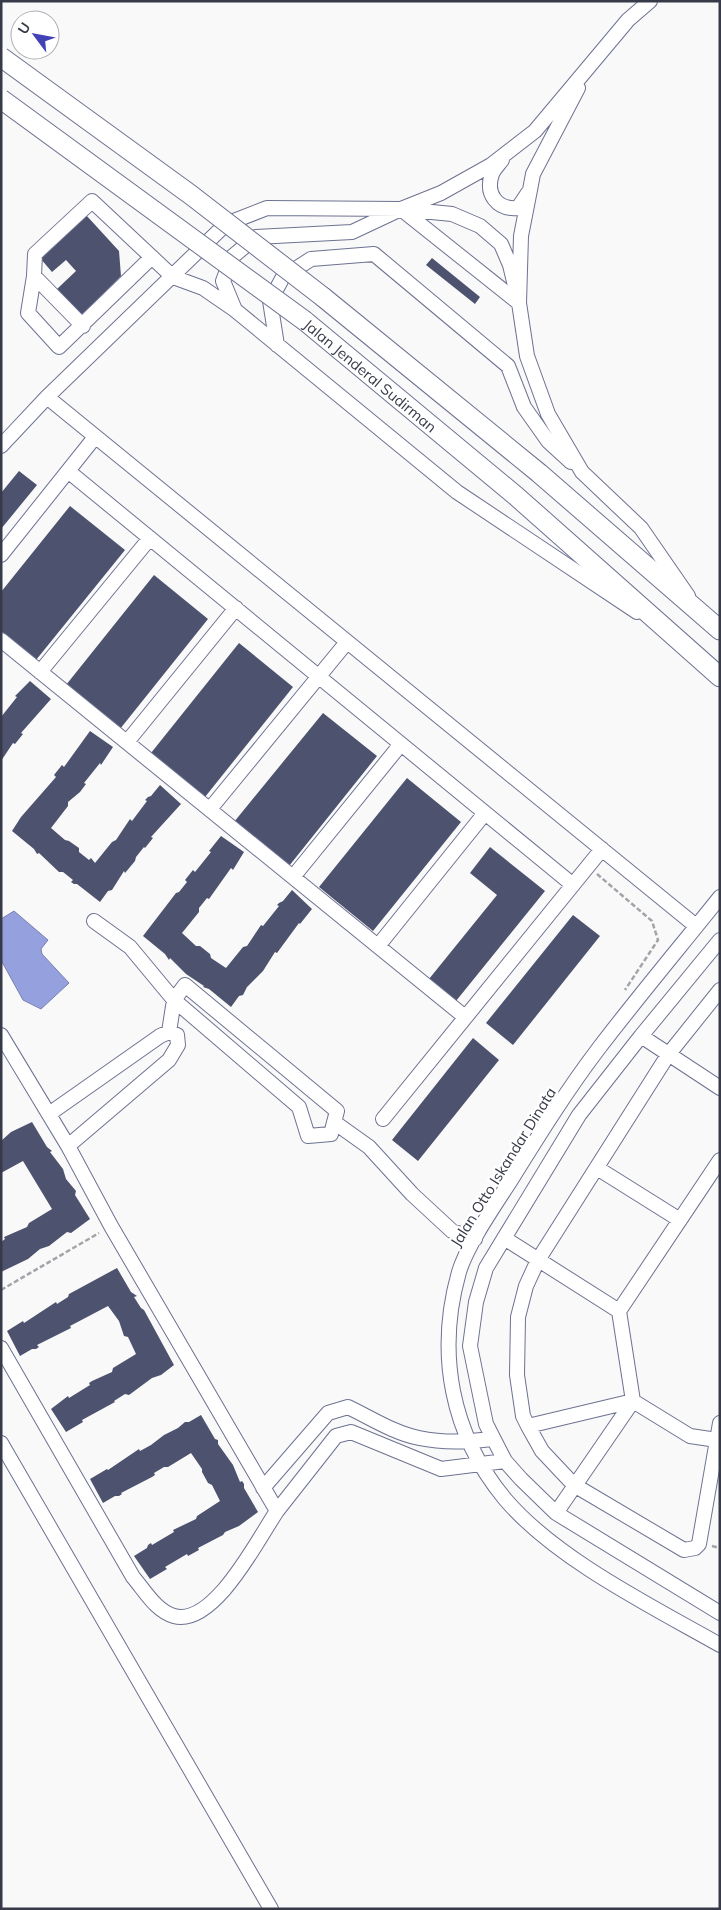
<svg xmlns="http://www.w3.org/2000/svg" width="721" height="1910" viewBox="0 0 721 1910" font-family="Mulish,sans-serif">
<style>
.water{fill:#95a0de;stroke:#7981b1}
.building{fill:#4d526f}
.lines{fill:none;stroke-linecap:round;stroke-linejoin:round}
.minor-casing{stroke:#6d7291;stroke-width:16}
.major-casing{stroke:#6d7291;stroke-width:21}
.path{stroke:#a3a4aa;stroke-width:2.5;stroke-dasharray:5 2.5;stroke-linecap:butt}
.minor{stroke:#fff;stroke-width:14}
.major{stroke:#fff;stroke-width:19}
.major-bridge-casing{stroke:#6d7291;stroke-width:21;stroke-linecap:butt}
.major-bridge{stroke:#fff;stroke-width:19}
.labels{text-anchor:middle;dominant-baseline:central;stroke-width:5;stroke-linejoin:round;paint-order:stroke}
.street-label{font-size:15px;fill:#373a48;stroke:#fff}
</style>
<rect width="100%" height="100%" fill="#f9f9f9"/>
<!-- water -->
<path class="water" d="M14,911L48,940L41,949L42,954L69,983L41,1009L23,1000L1,960V919Z"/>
<!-- building -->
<path class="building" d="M86,215L119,251L121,276L82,315L57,289L76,271L66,260L52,272L40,258Z
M432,258L480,297L475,304L426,265Z
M19,471L37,485L1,529V493Z
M70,506L125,550L36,660L1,631V592Z
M154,575L208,619L120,729L66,685Z
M239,643L293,687L205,797L151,753Z
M30,681L51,699L21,733L23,734L15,744L13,743L1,761V717L17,697L15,696Z
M323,713L377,756L289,866L234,822Z
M90,731L113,747L101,765L100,763L84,783L86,784L80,792L68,802V806L51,828L65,840L69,841L79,848V852L89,860L91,858L95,863L112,842L116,840L130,819L132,821L147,801L145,800L148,797L151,796L160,785L181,804L151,837L153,838L145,848L144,847L136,857L135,861L125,873L124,871L112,890L108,891L100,902L77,884H74L71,882L73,880L63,872H59L39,853L37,854L34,849L12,831L21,817L56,777L54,775L62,765L64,767Z
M407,778L461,822L373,931L319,887Z
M221,836L244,852L233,870L231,868L209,899L207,898L199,908V912L182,933L196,946H200L210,954L211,958L226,968L243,947L247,946L261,925L263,926L279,906L277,905L279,903L283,901L292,890L312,909L300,924L299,923L277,953L275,952L263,971L247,987L243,995L239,996L231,1007L209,989L203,987L204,986L186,974L170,958L169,960L165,954L143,936L176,893L179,892L187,882L185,880L193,870L195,872L211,852L209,851Z
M490,847L545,891L456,1001L429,979L497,895L470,873Z
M573,915L600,936L513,1045L486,1023Z
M473,1038L499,1060L418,1161L392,1140Z
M32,1122L47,1147L52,1151L50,1152L63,1169L66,1179L76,1191L75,1195L90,1219L71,1233L67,1232L49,1246L40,1249L28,1259L1,1272V1242L5,1239L4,1237L27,1227L29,1223L52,1209L23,1161L1,1173V1141L11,1132Z
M117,1268L131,1292L137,1296L134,1297L141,1308L144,1310L174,1365L161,1375L152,1378L129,1395L125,1394L114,1401L115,1402L82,1420L83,1422L66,1432L51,1409L68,1396L69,1398L90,1385L89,1383L92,1381L112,1372L113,1368L136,1354L128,1337L124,1336L119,1321L108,1306L70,1326L71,1328L37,1345L39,1347L36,1349H32L20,1356L7,1331L23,1321L24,1323L56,1302L57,1304L68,1297L69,1294Z
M201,1415L215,1439L218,1440V1444L233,1465L240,1482L242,1481L244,1484V1488L258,1512L239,1526L225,1532L223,1535L198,1548L199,1550L188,1556L187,1554L165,1567L167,1569L150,1579L134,1556L147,1548L148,1545L151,1543L152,1545L174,1532L173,1530L196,1519L197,1516L220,1501L212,1485L208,1483L202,1472V1469L191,1453L168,1467H164L154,1473L155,1475L152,1477L121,1493L122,1494L119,1496H115L103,1503L90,1479L107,1469L108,1470L139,1449L140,1451L151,1445L164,1435L178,1428L185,1422H189Z"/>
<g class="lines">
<defs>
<path id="minor" d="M578,88L533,174L530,190L521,236L519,303L527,356L548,414L582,472L641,528L688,596
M502,160C499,164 494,169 492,174C485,194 497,210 518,208L528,193
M401,209L519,303
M152,257L59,347L28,313L34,276L35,254L92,201L173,277L203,288L235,310L457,492L637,612
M34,276L83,326
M235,310L223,281L232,257L256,237L352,232L401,209L452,214L480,226L501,244L510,265L515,286
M277,345L270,301L283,277L311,259L374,254L508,366L524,407L548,441L571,462
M47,397L696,926
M1,446L47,397L226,224L267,208L401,209L441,193L491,165L535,131L628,20L650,1
M68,471L573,885
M1,555L95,437
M1,640L465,1017
M40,672L150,538
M127,742L236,608
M210,809L347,642
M293,877L401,744
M720,897C680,947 638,997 599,1048C567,1090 539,1135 511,1180C495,1205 467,1245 459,1272C436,1353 451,1434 505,1499C556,1559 651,1606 720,1645
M94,921L130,947L174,1000L299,1107L308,1136L331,1134L337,1111L185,985L174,1000L169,1032
M720,940L641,1036L579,1115L486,1268L476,1302L470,1346L486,1424L505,1461L521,1479L556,1513L720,1613
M378,946L485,813
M720,990L668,1055L538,1260L526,1286L518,1317L517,1375L523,1416L528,1426L542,1451L574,1485L684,1550L695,1548L699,1544L720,1423
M1,1035L68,1146L111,1226L277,1511C258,1539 214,1627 174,1616C156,1611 145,1591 133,1577L1,1348
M641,1036L720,1088
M49,1114L160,1036L169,1032L177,1035L178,1045L169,1060L68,1146
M383,1119L602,849
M334,1122L369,1147L412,1194L452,1231L475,1239
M597,1168L680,1220
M504,1238L619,1311
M528,1426L633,1401L690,1436L717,1440
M1,1443L271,1909
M263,1488L328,1413L348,1407C371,1418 394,1433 419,1438C443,1443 469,1442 492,1439
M277,1511L336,1436L351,1432L441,1469L505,1461
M556,1513L633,1401L619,1311L720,1160"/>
<g id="major">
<path d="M323,297L539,473L720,630"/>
<path id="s1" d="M305,321L516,496L720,677"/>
</g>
</defs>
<!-- minor casing -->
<use href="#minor" class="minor-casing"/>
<!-- major casing -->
<use href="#major" class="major-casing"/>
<!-- path -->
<path class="path" d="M597,874L652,921L658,940L625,990
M1,1290L99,1233
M712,1546L720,1548"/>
<!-- minor -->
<use href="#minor" class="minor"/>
<!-- major -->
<use href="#major" class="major"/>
<defs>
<path id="major-bridge" d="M1,57L191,195L323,297
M1,99L305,321"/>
</defs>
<!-- major-bridge casing -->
<use href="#major-bridge" class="major-bridge-casing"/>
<!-- major-bridge -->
<use href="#major-bridge" class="major-bridge"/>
</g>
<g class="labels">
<!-- street labels -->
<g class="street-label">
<text stroke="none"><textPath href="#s1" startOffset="85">Jalan Jenderal Sudirman</textPath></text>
<text transform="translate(503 1167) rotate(-58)">Jalan Otto Iskandar Dinata</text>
</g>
</g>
<!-- border -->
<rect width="721" height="1910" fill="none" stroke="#373a48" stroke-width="5"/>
<!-- north arrow -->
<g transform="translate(35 35) rotate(302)"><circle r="24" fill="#ffffff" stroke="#afb0b6"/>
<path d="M0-4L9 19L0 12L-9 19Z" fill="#4242b7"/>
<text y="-8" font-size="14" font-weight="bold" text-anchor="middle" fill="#373a48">U</text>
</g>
</svg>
